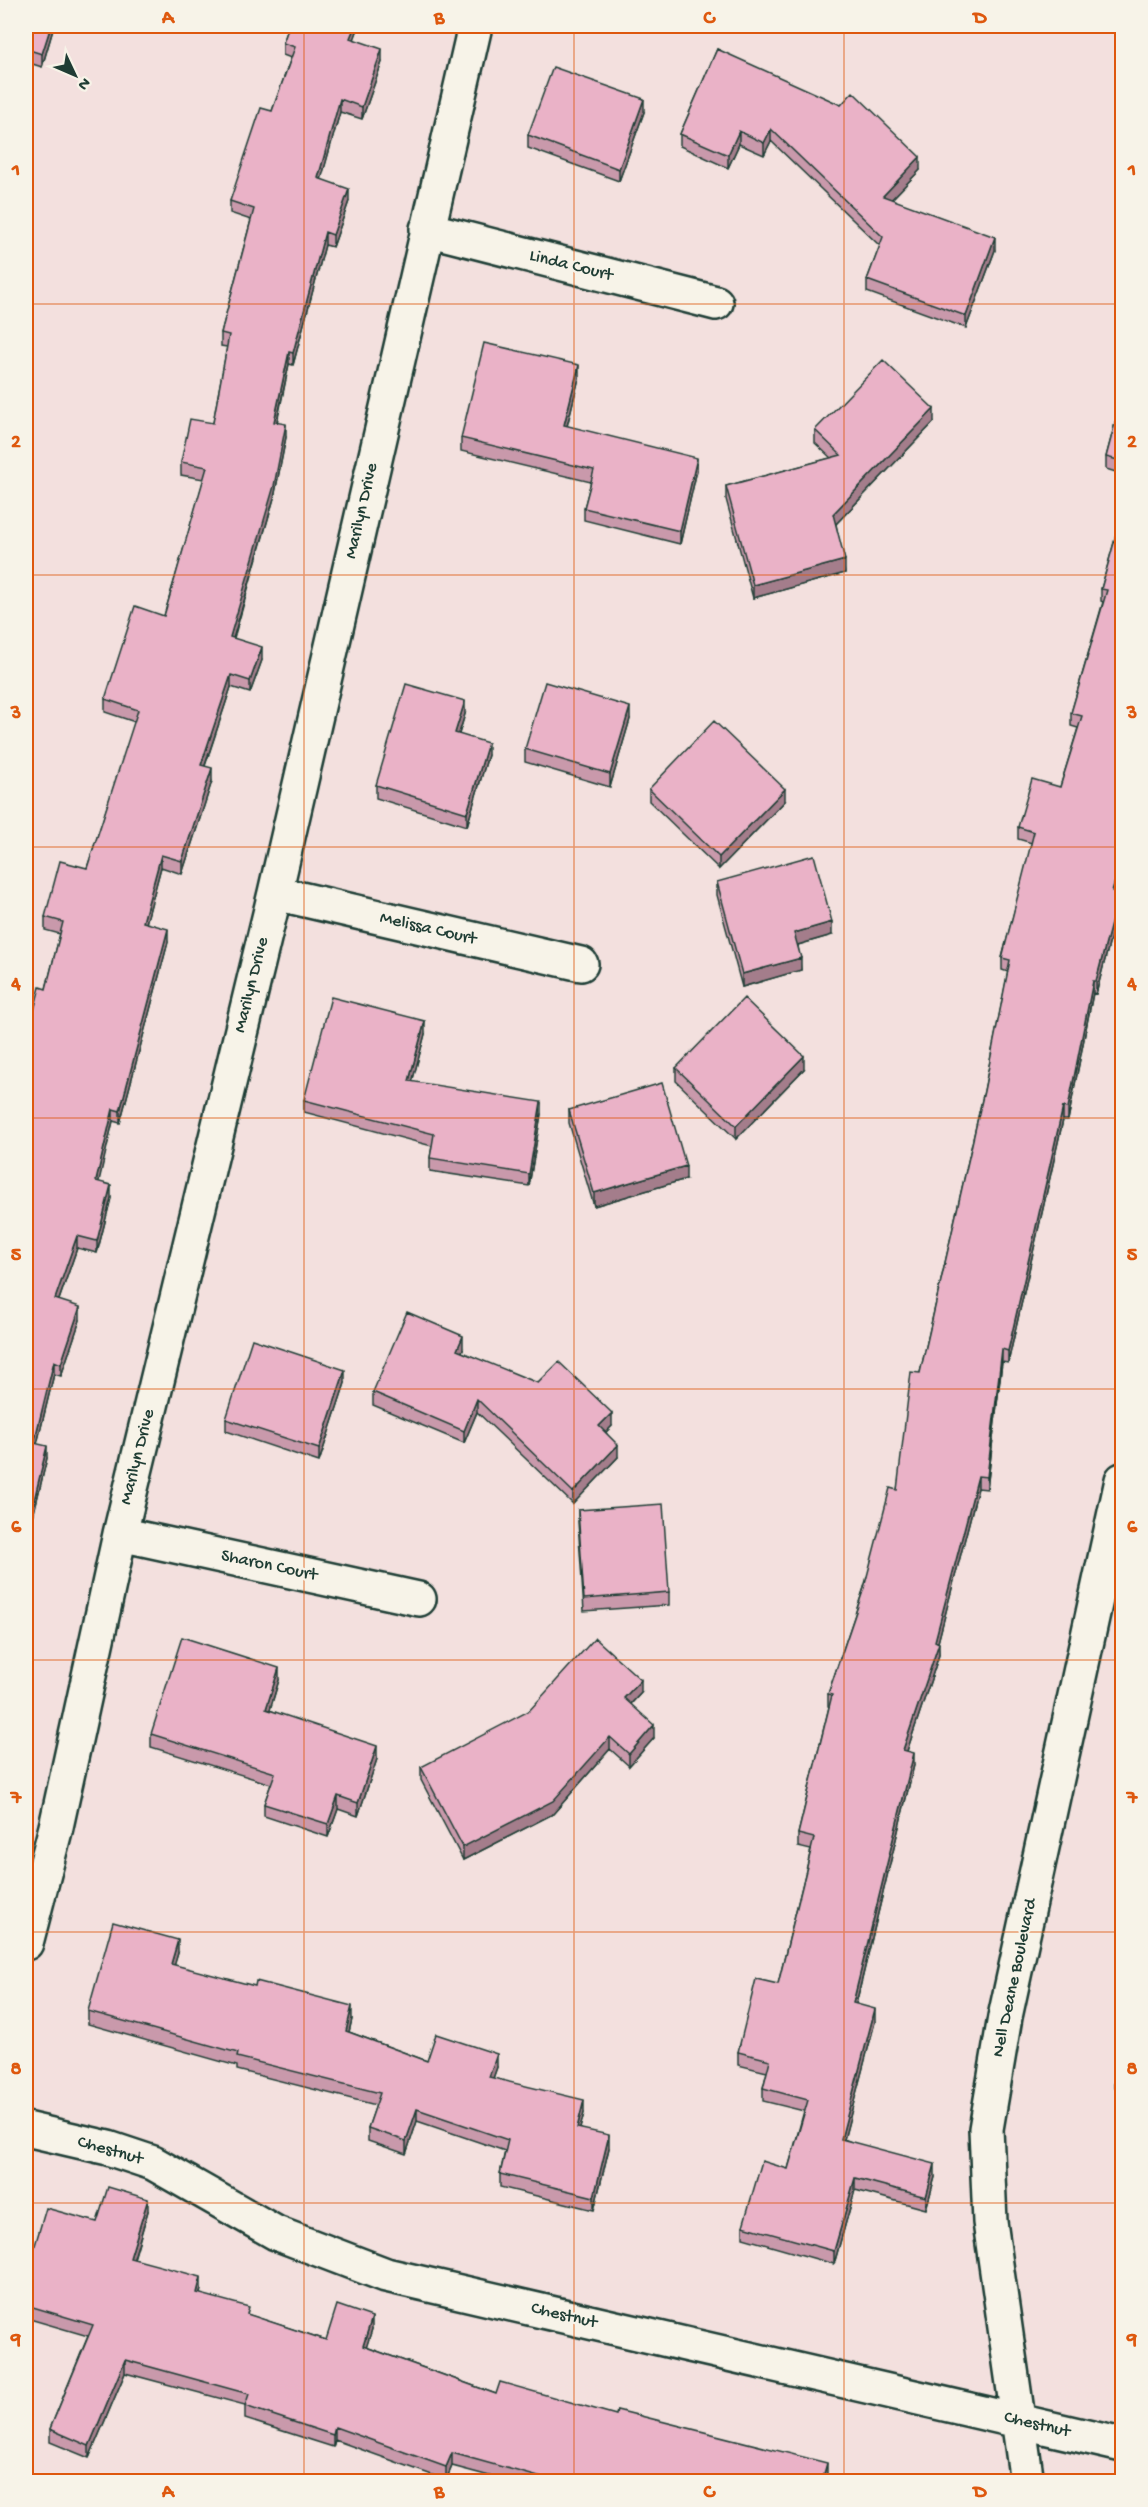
<svg xmlns="http://www.w3.org/2000/svg" width="1148" height="2507" viewBox="0 0 1148 2507" font-family="'Gochi Hand',sans-serif">
<style>
.lines{fill:none;stroke-linecap:round;stroke-linejoin:round}
.minor-casing{stroke:#1f3d34;stroke-width:38}
.minor{stroke:#f7f3e8;stroke-width:33}
.wall{fill:#c999ab;stroke:#1f3d34;stroke-width:1.5}
.shaded-wall{fill:#a47d8b;stroke:#1f3d34;stroke-width:1.5}
.building{fill:#eab2c7;stroke:#1f3d34;stroke-width:1.5}
.grid{fill:none;stroke:#de580e;stroke-width:1.5;stroke-opacity:0.55}
.labels{text-anchor:middle;dominant-baseline:central;stroke-width:4.5;stroke-linejoin:round;paint-order:stroke}
.street-label{font-size:18px;fill:#1f3d34;stroke:#f7f3e8}
.neatline{fill:none;stroke:#de580e;stroke-width:2}
.grid-label{font-size:20px;text-anchor:middle;font-weight:bold;fill:#de580e}
</style>
<rect width="100%" height="100%" fill="#f3e0de"/>
<filter id="ink" filterUnits="userSpaceOnUse"><feTurbulence type="fractalNoise" baseFrequency=".0167" numOctaves="2"/><feDisplacementMap in="SourceGraphic" scale="12" xChannelSelector="R" yChannelSelector="G"/><feConvolveMatrix kernelMatrix="1 2 1 2 8 2 1 2 1" color-interpolation-filters="sRGB"/></filter>
<g filter="url(#ink)">
<g class="lines">
<defs>
<path id="minor" d="M427,229L716,303
M275,893L581,964
M120,1534L419,1599
M26,1943L56,1827L120,1534L275,893L475,26
M26,2129L108,2148L153,2163L276,2233L386,2275L1122,2445
M1027,2482L990,2222L986,2129L1005,2017L1122,1480"/>
</defs>
<!-- minor casing -->
<use href="#minor" class="minor-casing"/>
<!-- minor -->
<use href="#minor" class="minor"/>
</g>
<!-- wall -->
<path class="wall" d="M26,26H54L42,67L26,62Z
M289,26H359L354,39L382,62L362,119L340,112L321,179L349,201L333,247L325,245L293,365L289,364L277,423L286,437L274,498L234,638L262,660L250,693L231,687L205,766L212,781L182,874L161,867L146,923L168,942L120,1123L113,1121L98,1182L111,1198L97,1253L77,1248L59,1300L80,1320L61,1376L54,1374L37,1444L47,1458L26,1546L27,1099H26V1042L46,989L60,934L45,930V917L87,868L135,722L105,712V699L164,616L204,479L181,475V462L213,423L227,347L221,346V333L251,220L230,213V201L272,111L291,58L283,55V43Z
M717,49L920,170L892,199L995,250L966,328L867,292V280L880,246L771,141L764,155L739,144L728,168L680,146V134Z
M644,112L619,181L528,148V135Z
M579,378L567,426L697,470L680,544L584,520V508L591,482L461,451V438Z
M1122,397V474L1106,469V457Z
M934,422L836,524L845,573L753,598L726,499V486L831,458L815,443V430Z
M1122,514L1116,892L1119,906L1096,994L1093,993L1068,1120H1063L1008,1363L1002,1362L987,1489L978,1488L938,1642L939,1655L907,1751L914,1765L856,2004L875,2022L844,2139L935,2177L926,2209L855,2190L834,2264L743,2238V2226L788,2169L804,2111L763,2101V2088L767,2072L738,2065V2052L778,1984L811,1850L798,1847V1834L829,1707L828,1706V1694L897,1490L920,1373L984,1091L1008,972L1002,970V958L1032,843L1018,839V827L1060,787L1078,728L1071,726V713L1103,602L1101,601V589Z
M465,714L459,734L488,755L467,826L376,798V785Z
M630,719L610,787L525,762V749Z
M649,789L785,801L719,869L649,801Z
M717,882L832,935L798,945L801,970L742,987L717,895Z
M425,1034L412,1082L541,1114L529,1186L430,1171V1158L432,1146L304,1112V1100Z
M676,1068L804,1069L736,1139L676,1081Z
M569,1110L686,1179L594,1206L569,1123Z
M463,1349L462,1352L612,1426L606,1432L618,1457L573,1504L477,1412L464,1443L373,1405V1392Z
M345,1383L319,1462L226,1431V1419Z
M578,1510L669,1592V1605L584,1611L578,1522Z
M279,1680L270,1710L377,1759L358,1816L338,1809L328,1837L264,1816V1804L271,1784L151,1747V1734Z
M641,1693L631,1704L654,1738L629,1766L610,1749L553,1814L463,1860L421,1780V1767Z
M178,1953L174,1965L352,2019L349,2032L427,2061L497,2067L493,2078L584,2113L580,2128L609,2148L594,2210L500,2187V2174L505,2151L417,2121L406,2154L368,2141V2128L376,2105L237,2070V2066L88,2024V2011Z
M1122,2053V2091L1114,2088V2075Z
M1122,2158V2273L1116,2272V2260Z
M148,2211L134,2259L201,2289L200,2294L249,2315L326,2340L372,2329L366,2347L496,2394L827,2476L825,2481H508L452,2466L446,2480L335,2440L333,2447L245,2419V2405L125,2373L89,2458L50,2442V2429L88,2336L26,2318V2276L97,2222Z"/>
<!-- shaded-wall -->
<path class="shaded-wall" d="M51,26H54L42,67V54Z
M355,26H359L350,51V38Z
M382,49V62L362,119V107Z
M340,99V112L318,191V178Z
M644,99V112L619,181V169Z
M771,129V141L764,155V143Z
M739,131V144L728,168V155Z
M920,157V170L883,208V196Z
M349,189V201L333,247V235Z
M325,232V245L293,365V353Z
M995,237V250L966,328V316Z
M289,352V364L274,435V422Z
M579,365V378L564,438V425Z
M934,409V422L833,527V514Z
M286,424V437L274,498L230,649V637Z
M697,458V470L680,544V531Z
M845,560V573L753,598V585Z
M262,647V660L250,693V681Z
M231,675V687L201,777V765Z
M465,701V714L455,746V733Z
M630,707V719L610,787V774Z
M488,743V755L467,826V813Z
M212,768V781L182,874V861Z
M785,789V801L719,869V857Z
M161,855V867L143,935V922Z
M1122,858V870L1112,904V891Z
M1119,893V906L1096,994V981Z
M832,922V935L794,946V933Z
M168,929V942L120,1123V1111Z
M801,958V970L742,987V974Z
M1093,981V993L1068,1120V1108Z
M425,1021V1034L409,1094V1081Z
M804,1056V1069L736,1139V1126Z
M541,1102V1114L529,1186V1174Z
M1063,1107V1120L1008,1363V1351Z
M113,1109V1121L96,1194V1181Z
M686,1166V1179L594,1206V1193Z
M111,1185V1198L97,1253V1241Z
M77,1236V1248L55,1311V1299Z
M80,1307V1320L61,1376V1364Z
M463,1336V1349L457,1362V1350Z
M1002,1349V1362L987,1489V1477Z
M54,1361V1374L34,1456V1443Z
M345,1370V1383L319,1462V1449Z
M477,1399V1412L464,1443V1431Z
M612,1413V1426L599,1439V1426Z
M618,1445V1457L573,1504V1492Z
M47,1446V1458L26,1546V1534Z
M978,1476V1488L935,1654V1641Z
M939,1643V1655L903,1763V1750Z
M279,1668V1680L266,1722V1709Z
M641,1680V1693L624,1711V1698Z
M654,1725V1738L629,1766V1754Z
M610,1737V1749L553,1814L463,1860V1847Z
M377,1746V1759L358,1816V1803Z
M914,1753V1765L853,2016V2003Z
M338,1796V1809L328,1837V1824Z
M178,1940V1953L171,1977V1964Z
M352,2006V2019L346,2044V2031Z
M875,2009V2022L841,2151V2139Z
M497,2054V2067L489,2090V2077Z
M584,2100V2113L577,2140V2128Z
M417,2109V2121L406,2154V2141Z
M609,2135V2148L594,2210V2197Z
M935,2164V2177L926,2209V2197Z
M855,2178V2190L834,2264V2251Z
M148,2199V2211L130,2271V2258Z
M201,2277V2289L197,2306V2293Z
M372,2317V2329L363,2358V2346Z
M125,2360V2373L89,2458V2446Z
M335,2427V2440L333,2447V2435Z
M452,2453V2466L446,2480V2467Z
M827,2463V2476L825,2481H822Z"/>
<!-- building -->
<path class="building" d="M26,26H51L42,54L26,49Z
M289,26H355L350,38L382,49L362,107L340,99L318,178L349,189L333,235L325,232L293,353L289,352L274,422L286,424L274,486L230,637L262,647L250,681L231,675L201,765L212,768L182,861L161,855L143,922L168,929L120,1111L113,1109L96,1181L111,1185L97,1241L77,1236L55,1299L80,1307L61,1364L54,1361L34,1443L47,1446L26,1534V1103L30,1087L26,1086V1042L40,987L46,989L63,922L45,917L60,861L87,868L138,710L105,699L135,606L164,616L207,467L181,462L190,419L213,423L229,335L221,333L254,209L230,201L261,108L272,111L295,47L283,43Z
M717,49L841,105L853,92L920,157L883,196L995,237L966,316L867,280L883,237L771,129L764,143L739,131L728,155L680,134Z
M553,67L644,99L619,169L528,135Z
M484,343L579,365L564,425L697,458L680,531L584,508L594,470L461,438Z
M883,360L934,409L833,514L845,560L753,585L726,486L841,455L815,430Z
M1122,397V461L1106,457Z
M1122,514V858L1112,891L1119,893L1096,981H1093L1068,1108L1063,1107L1008,1351L1002,1349L987,1477L978,1476L935,1641L939,1643L903,1750L914,1753L853,2003L875,2009L841,2139L935,2164L926,2197L855,2178L834,2251L743,2226L762,2161L788,2169L808,2100L763,2088L770,2060L738,2052L756,1979L778,1984L814,1838L798,1834L832,1695L828,1694L864,1588L890,1488L897,1490L911,1372L920,1373L984,1091L1010,960L1002,958L1034,832L1018,827L1032,779L1060,787L1082,716L1071,713L1107,590L1101,589Z
M545,682L630,707L610,774L525,749Z
M406,684L465,701L455,733L488,743L467,813L376,785Z
M714,721L785,789L719,857L649,789Z
M814,855L832,922L794,933L801,958L742,974L717,882Z
M331,997L425,1021L409,1081L541,1102L529,1174L430,1158L434,1134L304,1100Z
M744,998L804,1056L736,1126L676,1068Z
M662,1083L686,1166L594,1193L569,1110Z
M407,1312L463,1336L457,1350L538,1383L559,1362L612,1413L599,1426L618,1445L573,1492L477,1399L464,1431L373,1392Z
M252,1339L345,1370L319,1449L226,1419Z
M663,1504L669,1592L584,1599L578,1510Z
M182,1637L279,1668L266,1709L377,1746L358,1803L338,1796L328,1824L264,1804L275,1773L151,1734Z
M595,1638L641,1680L624,1698L654,1725L629,1754L610,1737L553,1801L463,1847L421,1767L529,1711Z
M113,1922L178,1940L171,1964L255,1986L256,1981L352,2006L346,2031L427,2061L436,2034L497,2054L489,2077L584,2100L577,2128L609,2135L594,2197L500,2174L508,2140L417,2109L406,2141L368,2128L380,2093L237,2057L238,2053L88,2011Z
M1122,2053V2078L1114,2075Z
M1119,2158H1122V2260H1116Z
M108,2187L148,2199L130,2258L201,2277L197,2293L249,2307L247,2314L326,2340L337,2305L372,2317L363,2346L496,2394L500,2382L616,2415L617,2410L827,2463L822,2481H553L452,2453L446,2467L335,2427L333,2435L245,2406L249,2394L125,2360L89,2446L50,2429L93,2325L26,2305V2276L46,2208L97,2222Z"/>
</g>
<!-- grid -->
<path class="grid" d="M304,26V2482M574,26V2482M844,26V2482M26,304H1122M26,575H1122M26,847H1122M26,1118H1122M26,1389H1122M26,1660H1122M26,1932H1122M26,2203H1122"/>
<g class="labels">
<!-- street labels -->
<g class="street-label">
<text transform="translate(571 266) rotate(14)">Linda Court</text>
<text transform="translate(362 511) rotate(-77)">Marilyn Drive</text>
<text transform="translate(428 929) rotate(13)">Melissa Court</text>
<text transform="translate(252 985) rotate(-76)">Marilyn Drive</text>
<text transform="translate(138 1457) rotate(-76)">Marilyn Drive</text>
<text transform="translate(269 1566) rotate(12)">Sharon Court</text>
<text transform="translate(1015 1978) rotate(-78)">Nell Deane Boulevard</text>
<text transform="translate(110 2151) rotate(16)">Chestnut</text>
<text transform="translate(564 2316) rotate(13)">Chestnut</text>
<text transform="translate(1037 2425) rotate(13)">Chestnut</text>
</g>
</g>
<!-- margin -->
<rect width="1148" height="2507" fill="none" stroke="#f7f3e8" stroke-width="66"/>
<!-- north arrow -->
<g transform="translate(75 75) rotate(134)" stroke="#f7f3e8" stroke-width="4.5" paint-order="stroke">
<path d="M0-4.5L10 22L0 15L-10 22Z" fill="#1f3d34"/>
<text y="-9" font-size="16" font-weight="bold" text-anchor="middle" fill="#1f3d34">N</text>
</g>
<rect x="33" y="33" width="1082" height="2441" class="neatline"/>
<g class="grid-label">
<text x="168" y="23">A</text>
<text x="439" y="23">B</text>
<text x="709" y="23">C</text>
<text x="980" y="23">D</text>
<text x="16" y="175">1</text>
<text x="1132" y="175">1</text>
<text x="16" y="447">2</text>
<text x="1132" y="447">2</text>
<text x="16" y="718">3</text>
<text x="1132" y="718">3</text>
<text x="16" y="989">4</text>
<text x="1132" y="989">4</text>
<text x="16" y="1260">5</text>
<text x="1132" y="1260">5</text>
<text x="16" y="1532">6</text>
<text x="1132" y="1532">6</text>
<text x="16" y="1803">7</text>
<text x="1132" y="1803">7</text>
<text x="16" y="2074">8</text>
<text x="1132" y="2074">8</text>
<text x="16" y="2345">9</text>
<text x="1132" y="2345">9</text>
<text x="168" y="2497">A</text>
<text x="439" y="2497">B</text>
<text x="709" y="2497">C</text>
<text x="980" y="2497">D</text>
</g>
</svg>
